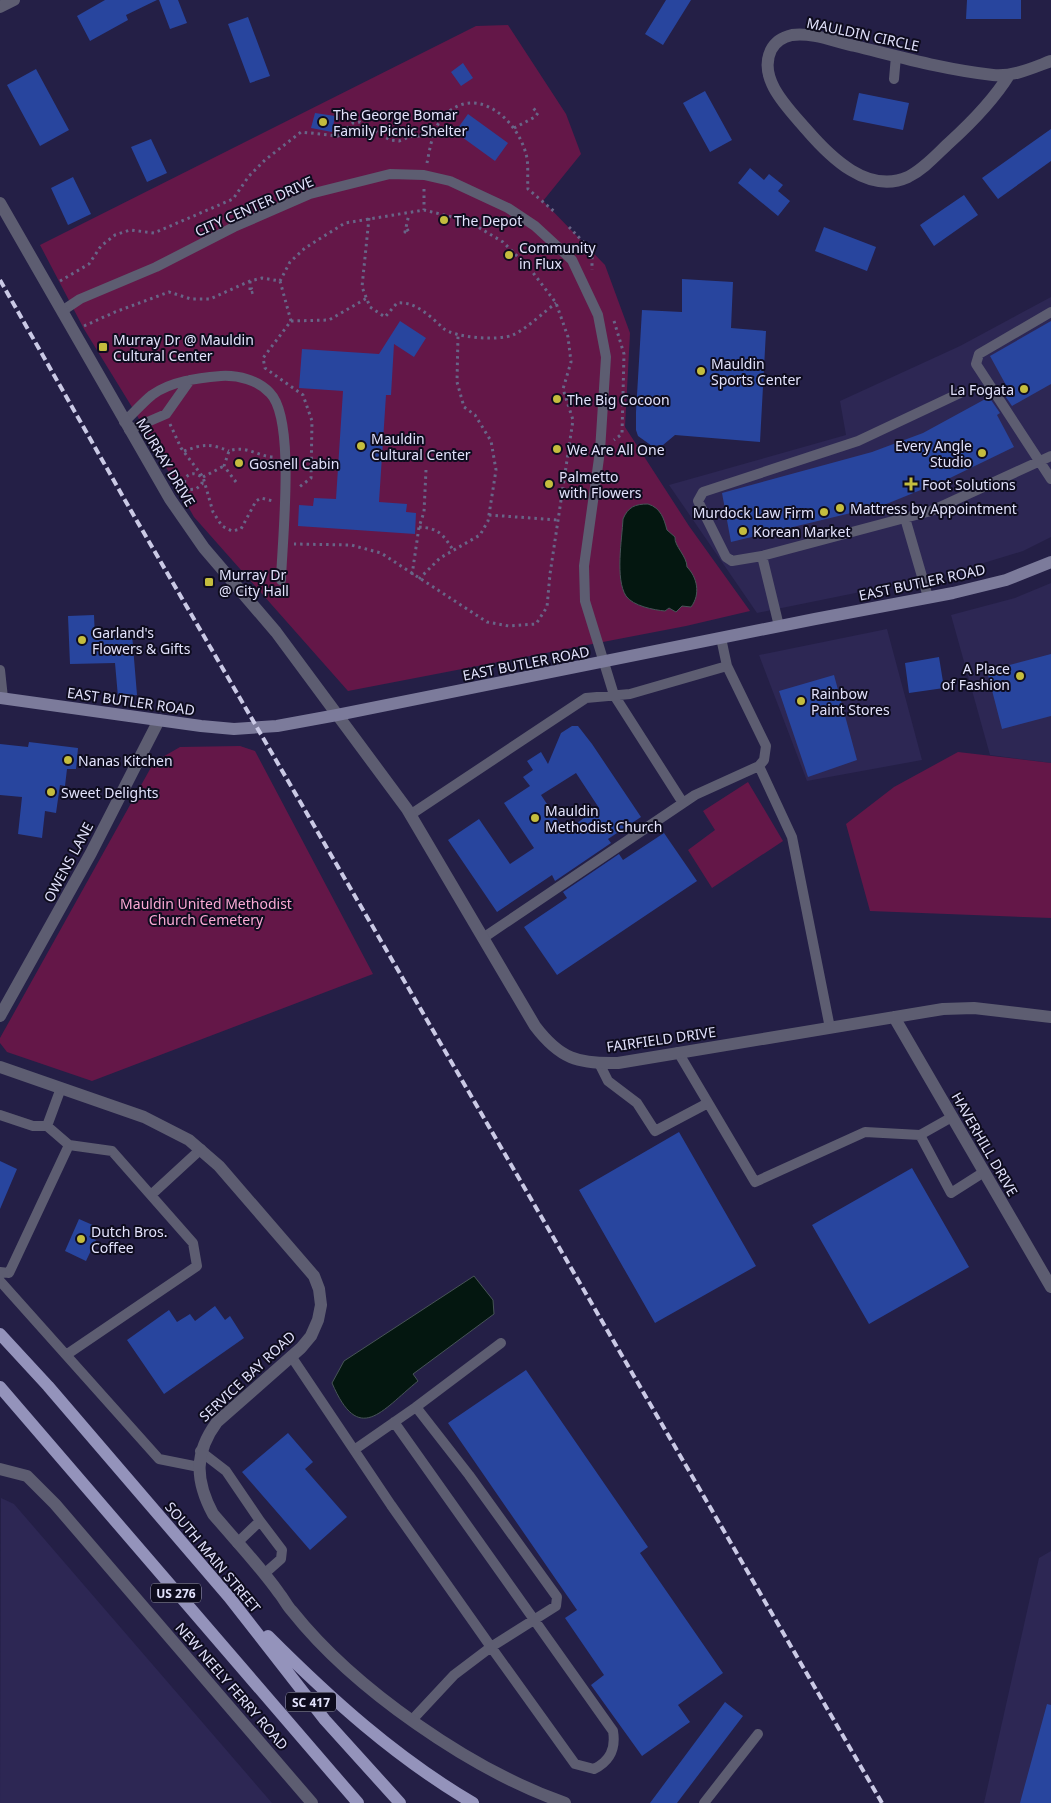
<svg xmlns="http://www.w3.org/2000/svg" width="1051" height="1803" viewBox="0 0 1051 1803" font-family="'Noto Sans',sans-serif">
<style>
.built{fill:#2d2754}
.green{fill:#641748}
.water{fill:#041710;stroke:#475457}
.building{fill:#28459e;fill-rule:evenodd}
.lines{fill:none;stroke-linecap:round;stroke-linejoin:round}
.path{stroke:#686587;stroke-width:3;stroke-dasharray:2.5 4;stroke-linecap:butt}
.service{stroke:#5d5d71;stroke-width:10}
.minor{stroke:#5d5d71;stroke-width:12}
.tertiary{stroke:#5d5d71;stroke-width:12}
.secondary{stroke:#7c7b9b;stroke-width:12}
.primary{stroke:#9493bb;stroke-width:12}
.rail{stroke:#cac9e5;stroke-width:4;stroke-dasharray:8 4;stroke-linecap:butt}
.poi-dot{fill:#c4bd3e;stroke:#0e0c1e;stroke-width:2}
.labels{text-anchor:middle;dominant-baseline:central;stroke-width:4;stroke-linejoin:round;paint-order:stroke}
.shield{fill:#0e0c1e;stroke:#a2a2b9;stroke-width:1}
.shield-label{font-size:12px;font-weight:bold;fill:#e2e2fc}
.street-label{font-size:14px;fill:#e2e2fc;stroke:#0e0c1e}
.poi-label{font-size:14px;fill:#e2e2fc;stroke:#0e0c1e;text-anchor:start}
.park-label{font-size:14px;fill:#faaad5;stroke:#0e0c1e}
</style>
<rect width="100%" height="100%" fill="#241f46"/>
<!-- built -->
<path class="built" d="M1051,297V537L1023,551L944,575L757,613L669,485L846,435L840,401L960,346Z
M1051,583V763L990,755L951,615L1015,598Z
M887,629L922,760L807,781L759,655Z
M1,1498L14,1504L272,1803H0Z
M1051,1551V1803H984L1039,1558Z"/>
<!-- green -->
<path class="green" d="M508,25L566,114L581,154L543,201L605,265L630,333L625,427L689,526L750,611L686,626L348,691L194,517L135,412L84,329L40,245L476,26Z
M240,746L255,751L373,974L92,1081L7,1052L0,1043V1038L154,762L180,747Z
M958,752L1051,763V918L870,911L846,824L894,787Z
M748,782L783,841L712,888L688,850L715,830L703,811Z"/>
<!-- water -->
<path class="water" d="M648,504C661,508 664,519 667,530L675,537C674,546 687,556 687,567C697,577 701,594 691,607L682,606L676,612L669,608L665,611C654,610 633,606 626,596C615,579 622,539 623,519C628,507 635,504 648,504Z
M474,1276L493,1300L494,1314L413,1374L418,1381C381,1411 359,1446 332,1383L344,1361Z"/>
<!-- building -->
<path class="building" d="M105,0H157L126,15L128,20L90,41L77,16Z
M159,0H178L187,23L170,29Z
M666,0H691L663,45L645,34Z
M967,0H1021V19H966Z
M248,17L270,76L250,83L228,24Z
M463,63L473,78L461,86L451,72Z
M36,69L69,130L40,146L7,85Z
M705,91L732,140L710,152L683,103Z
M859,93L909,103L903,130L853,120Z
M315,113L335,116L332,132L311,128Z
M468,114L508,143L495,161L455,132Z
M1051,129V161L998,199L982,178Z
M151,139L167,173L147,182L131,147Z
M750,168L764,180L769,174L783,185L778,191L790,201L778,216L738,183Z
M73,177L91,214L68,225L51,188Z
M964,195L978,215L934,246L920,225Z
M824,227L876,247L867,271L815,251Z
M682,279L733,282L731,328L766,331L760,442L675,435L663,445L652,446L638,436L636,430V412L642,310L682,312Z
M400,321L426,338L414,357L394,344L391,395H386L379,502L407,504L406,512L416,513L415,534L298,526L299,505L313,506L314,498L336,499L343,391L299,388L302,349L379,354Z
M1051,321V384L1012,406L1001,390L1007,387L990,356Z
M989,397L1000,413L997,415L1014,447L950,478L884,505L731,542L722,493L872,452L923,433Z
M94,615L95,638L132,634L137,695L118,697L115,663L70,664L68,616Z
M1051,654V716L1002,729L987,671Z
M939,657L944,688L909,693L905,663Z
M834,675L857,760L808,777L779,691Z
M572,726H578L592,744L641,817L608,839L611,843L555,881L552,875L497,912L448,840L479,819L510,864L534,848L504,803L530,786L523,777L533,770L527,761L541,752L548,764L561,733ZM576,773L599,808L565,831L541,795Z
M29,742L78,748L76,769H67L65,786L60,785L56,813L45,811L42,838L18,834L22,797L0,795V744L28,747Z
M664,833L697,881L557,975L524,927L567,898L563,892L619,854L623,860Z
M679,1132L756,1266L655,1323L579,1190Z
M0,1161L17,1169L0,1209Z
M912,1168L969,1267L869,1324L812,1225Z
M79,1219L95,1226L89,1237L96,1240L86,1261L65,1251Z
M215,1306L225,1320L230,1316L244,1338L164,1394L127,1340L169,1310L177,1322L190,1314L195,1321Z
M526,1370L648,1547L640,1553L723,1673L678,1705L690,1722L642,1756L591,1685L604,1675L565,1618L577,1610L448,1423Z
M288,1433L313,1462L305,1469L347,1517L310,1550L242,1472Z
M725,1702L743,1716L677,1803H650Z
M1047,1704L1051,1705V1803H1020Z"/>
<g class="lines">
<!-- path -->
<path class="path" d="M514,128L535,117L538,113L532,107
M427,163C430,148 433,127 444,116C476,83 517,119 526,154C529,164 527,178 528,189L556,213
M424,189V210
M369,218L362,287L370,307L385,317L397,303C415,301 430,316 443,328C454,338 498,341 513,335C526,329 544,312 556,303
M569,227L592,251V270
M407,229L409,232H405L409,214
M60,281L89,264L101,246L115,235L130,230L154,233L233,199L249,176L265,160L301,132L338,136L353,123L360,122L390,140L399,141L412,136H433
M250,281V293L254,292L251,288
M280,281L291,321L263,358L265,368L303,395L312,421L311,478L298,488
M291,321L329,320L367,298
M614,321L624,354L622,434L614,440
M84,326L115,312L169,292L191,299H210L250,281L262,278L280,281L290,262L305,248L345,223L424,210L468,221L503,242L531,270L556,303L568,337L571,362L563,389L573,420L550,574L547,607L536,624L509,626L487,622L381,553L351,545L294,544
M170,424L181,448L203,477L213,512L222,526L232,531L241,529L256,501L261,498L273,501
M184,451C204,444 209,443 229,451
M203,477L224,466
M236,482L224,466L229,451C246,445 257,456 273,457
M184,489L185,478C191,472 195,473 202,477
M184,490L196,489L202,484V480
M489,515L558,520
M419,527C438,528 443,534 453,550
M412,575L419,527L424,512L426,470
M419,579L440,558L480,535L488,521L496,470L491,441L475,415L464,407L457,382L458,336"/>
<!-- service -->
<path class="service" d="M894,79L896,56
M62,311L80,299L156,267L234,227L310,194L390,174L424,175L450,181L508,208L535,226L572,260L598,315L606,357L600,451L584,566L585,601L614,695L683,803
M1051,312L979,354L976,364L1051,479
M960,393L858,441L703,492L698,501L726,557L732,561L762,556L931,511L1051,456
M124,422C134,413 142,403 152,395C171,381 198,378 221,376C238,375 258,380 270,393C296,419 282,541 281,580
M129,430L166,414L190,380
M905,518L928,597
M762,556L779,626
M0,670L3,698
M759,766L792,837L830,1028
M410,815L586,698L630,694L727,666L721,638
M483,938L695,795L759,766L764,760L766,746L727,666
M678,1052L755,1182L865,1132L920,1135L952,1117
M599,1063L608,1081L637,1103L655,1131L708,1103
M0,1115L33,1126H47L69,1145L112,1151L193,1243L197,1266L66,1355
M47,1126L61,1088
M920,1135L951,1193L984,1172
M151,1195L201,1149
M0,1272L9,1273L69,1145
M0,1281L159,1459L199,1467
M291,1356L391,1505L491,1647L556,1606L557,1597L469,1475L416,1407L501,1343
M394,1422L613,1731C616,1749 610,1761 594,1769L575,1764L491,1647L454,1675L412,1720
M354,1450L416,1407
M200,1451L226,1471L260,1521L237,1543
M260,1521L282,1550L281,1559L264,1574
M704,1803L758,1734"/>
<!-- minor -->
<path class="minor" d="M0,7L14,0
M1009,75C993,101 971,123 949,143C936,155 924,169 908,177C868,195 830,157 806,129C789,109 757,79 771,50C775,42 783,37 792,35C812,32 836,42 855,46C900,57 946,70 993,75C1013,77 1032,68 1051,61
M0,203L170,499L204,548L276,632L407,809L535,1026C560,1059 578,1064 618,1063L943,1009L974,1008L1051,1017
M0,1016L91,853L159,720
M894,1017L1051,1287
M0,1067L144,1117L189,1140L219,1166L314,1276L319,1289L321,1305L318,1320L311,1336L301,1348L217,1422C194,1453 195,1480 213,1514C235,1540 259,1565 279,1593C284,1599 287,1606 292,1611C354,1689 471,1770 565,1803"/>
<!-- tertiary -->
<path class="tertiary" d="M0,1469L27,1476L55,1504L312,1803"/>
<!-- secondary -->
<path class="secondary" d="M0,698L201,726L234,729L277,726L337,715L815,619L953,593L1006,580L1051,562"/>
<!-- primary -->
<path class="primary" d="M0,1334L48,1386L229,1597L325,1720L400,1803
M0,1387L358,1803
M268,1636C331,1699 395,1757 473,1803"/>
<!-- rail -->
<path class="rail" d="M0,280L130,509L882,1803"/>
</g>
<!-- markers -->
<g class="poi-dot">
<circle cx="323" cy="122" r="5"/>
<circle cx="444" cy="220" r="5"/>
<circle cx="509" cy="255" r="5"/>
<rect x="98" y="342" width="10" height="10" rx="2.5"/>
<circle cx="701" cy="371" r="5"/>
<circle cx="1024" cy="389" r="5"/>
<circle cx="557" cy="399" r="5"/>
<circle cx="361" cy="446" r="5"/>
<circle cx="557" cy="449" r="5"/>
<circle cx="982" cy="453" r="5"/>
<circle cx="239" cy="463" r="5"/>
<circle cx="549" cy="484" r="5"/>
<path d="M908.5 476.5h5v5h5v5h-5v5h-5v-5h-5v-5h5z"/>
<circle cx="840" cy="508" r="5"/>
<circle cx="824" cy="512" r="5"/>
<circle cx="743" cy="531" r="5"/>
<rect x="204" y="577" width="10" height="10" rx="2.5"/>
<circle cx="82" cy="640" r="5"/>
<circle cx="1020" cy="676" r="5"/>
<circle cx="801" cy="701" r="5"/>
<circle cx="68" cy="760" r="5"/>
<circle cx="51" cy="792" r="5"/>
<circle cx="535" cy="818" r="5"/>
<circle cx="81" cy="1239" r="5"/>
</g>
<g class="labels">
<!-- shield labels -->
<g class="shield">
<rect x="151" y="1583.5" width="50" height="19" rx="4"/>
<rect x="286" y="1692.5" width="50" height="19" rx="4"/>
</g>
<g class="shield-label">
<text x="176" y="1593">US 276</text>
<text x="311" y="1702">SC 417</text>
</g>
<!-- street labels -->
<g class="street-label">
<text transform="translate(863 34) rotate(12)">MAULDIN CIRCLE</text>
<text transform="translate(254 206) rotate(-24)">CITY CENTER DRIVE</text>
<text transform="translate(166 462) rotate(59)">MURRAY DRIVE</text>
<text transform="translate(922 582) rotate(-12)">EAST BUTLER ROAD</text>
<text transform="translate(526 663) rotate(-11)">EAST BUTLER ROAD</text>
<text transform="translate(131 701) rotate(8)">EAST BUTLER ROAD</text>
<text transform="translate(68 862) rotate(-62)">OWENS LANE</text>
<text transform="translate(661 1039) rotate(-8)">FAIRFIELD DRIVE</text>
<text transform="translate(985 1144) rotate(60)">HAVERHILL DRIVE</text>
<text transform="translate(247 1376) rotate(-43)">SERVICE BAY ROAD</text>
<text transform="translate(213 1557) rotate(50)">SOUTH MAIN STREET</text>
<text transform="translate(232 1686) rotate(49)">NEW NEELY FERRY ROAD</text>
</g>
<!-- poi labels -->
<g class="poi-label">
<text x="333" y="114">The George Bomar<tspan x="333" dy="16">Family Picnic Shelter</tspan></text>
<text x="454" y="220">The Depot</text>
<text x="519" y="247">Community<tspan x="519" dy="16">in Flux</tspan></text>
<text x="113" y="339">Murray Dr @ Mauldin<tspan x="113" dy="16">Cultural Center</tspan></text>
<text x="711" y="363">Mauldin<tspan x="711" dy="16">Sports Center</tspan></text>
<text x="1014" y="389" text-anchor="end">La Fogata</text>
<text x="567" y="399">The Big Cocoon</text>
<text x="371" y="438">Mauldin<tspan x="371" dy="16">Cultural Center</tspan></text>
<text x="972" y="445" text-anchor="end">Every Angle<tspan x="972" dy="16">Studio</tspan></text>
<text x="567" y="449">We Are All One</text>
<text x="249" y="463">Gosnell Cabin</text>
<text x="559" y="476">Palmetto<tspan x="559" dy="16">with Flowers</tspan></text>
<text x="922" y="484">Foot Solutions</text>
<text x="850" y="508">Mattress by Appointment</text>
<text x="814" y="512" text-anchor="end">Murdock Law Firm</text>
<text x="753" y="531">Korean Market</text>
<text x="219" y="574">Murray Dr<tspan x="219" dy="16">@ City Hall</tspan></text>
<text x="92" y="632">Garland's<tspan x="92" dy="16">Flowers &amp; Gifts</tspan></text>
<text x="1010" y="668" text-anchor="end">A Place<tspan x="1010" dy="16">of Fashion</tspan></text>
<text x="811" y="693">Rainbow<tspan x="811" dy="16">Paint Stores</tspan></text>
<text x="78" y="760">Nanas Kitchen</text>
<text x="61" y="792">Sweet Delights</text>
<text x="545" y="810">Mauldin<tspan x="545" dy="16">Methodist Church</tspan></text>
<text x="91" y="1231">Dutch Bros.<tspan x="91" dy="16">Coffee</tspan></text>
</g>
<!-- park labels -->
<g class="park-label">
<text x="206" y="903">Mauldin United Methodist<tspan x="206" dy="16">Church Cemetery</tspan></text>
</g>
</g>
</svg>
